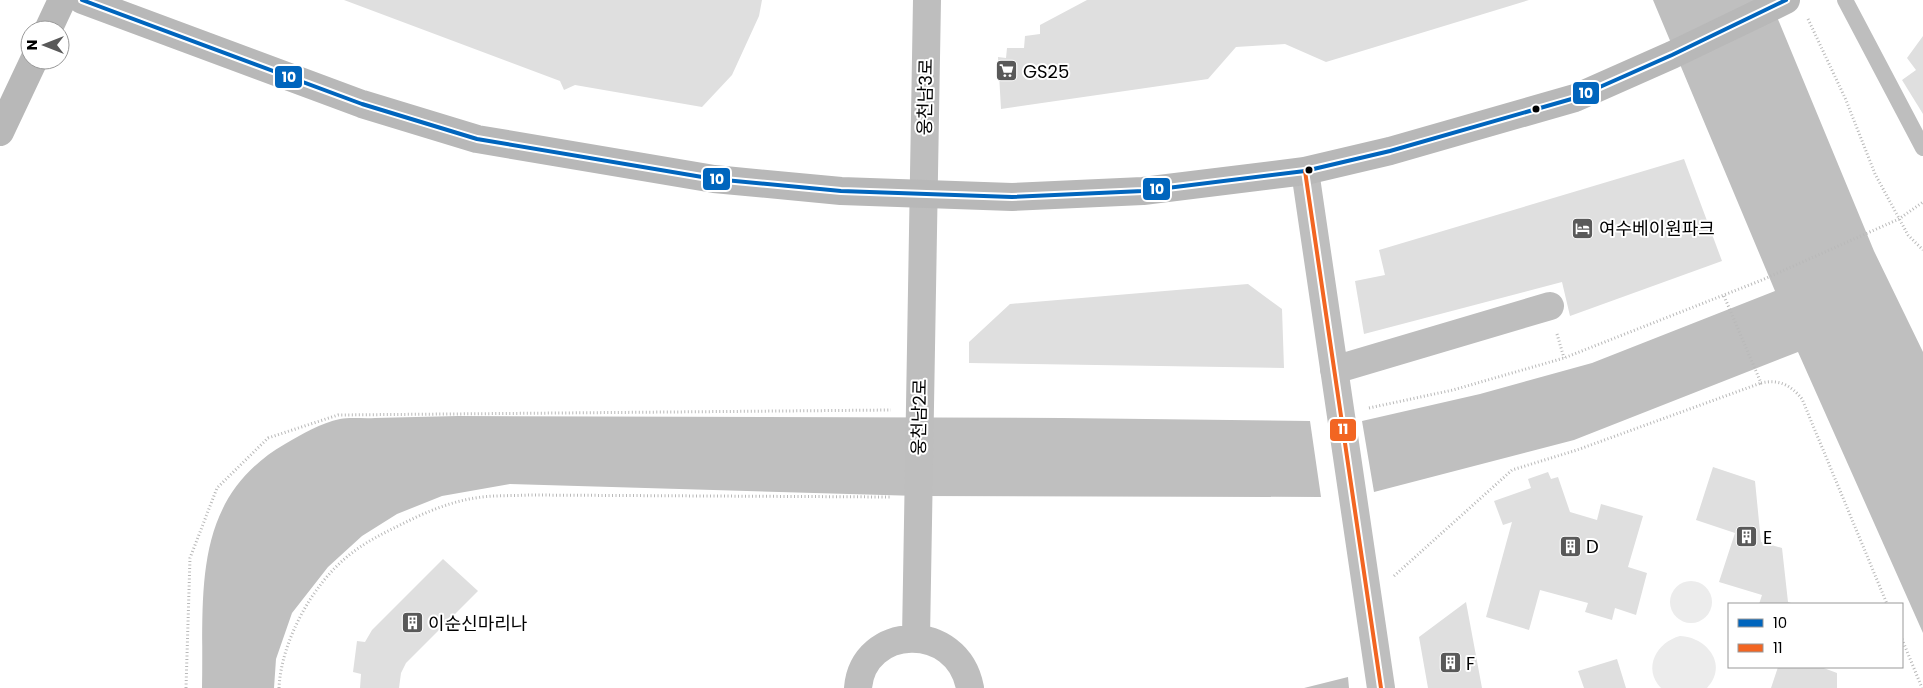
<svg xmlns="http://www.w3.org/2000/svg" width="1923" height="688" viewBox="0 0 1923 688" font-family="Poppins,'Noto Sans KR',sans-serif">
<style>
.green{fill:#ececec}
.water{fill:#bfbfbf}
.building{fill:#dfdfdf}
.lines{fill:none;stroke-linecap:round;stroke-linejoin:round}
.path{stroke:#b9b9b9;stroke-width:3;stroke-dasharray:1 2.5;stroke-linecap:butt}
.lane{stroke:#bebebe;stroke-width:16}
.street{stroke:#bebebe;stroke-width:28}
.secondary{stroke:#b8b8b8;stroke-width:28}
.bus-1-casing{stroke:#fff;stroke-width:8}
.bus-2-casing{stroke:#fff;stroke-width:8}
.bus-1{stroke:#0065bd;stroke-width:4}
.bus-2{stroke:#f26522;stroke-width:4}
.bus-dot{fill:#000;stroke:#fff;stroke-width:2}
.labels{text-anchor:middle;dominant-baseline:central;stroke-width:4;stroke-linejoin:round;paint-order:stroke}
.poi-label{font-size:18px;fill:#000;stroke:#fff;text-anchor:start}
.street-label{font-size:18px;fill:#000;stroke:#fff}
.line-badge{stroke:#fff;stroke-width:2}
.badge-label{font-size:14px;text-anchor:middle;font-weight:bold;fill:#fff}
</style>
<rect width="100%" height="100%" fill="#fff"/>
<!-- green -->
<path class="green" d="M1670 602a21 21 0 1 1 42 0a21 21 0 1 1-42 0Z
M1680,636C1707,637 1729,665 1707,688H1661C1642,668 1657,642 1680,636Z"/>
<!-- water -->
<path class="water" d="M1653,0H1770L1874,251L1923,352V633L1798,352L1574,440L1374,492L1362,421L1480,394L1592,363L1775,291Z
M458,416L1062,418L1310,421L1321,497L918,496L510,484L442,496L397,514L362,536L328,567L292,613L276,659L274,688H202C204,594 190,499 285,444C302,434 321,423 340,419C351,417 364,419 375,418C402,417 430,417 458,416Z
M1348,677L1349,688H1304Z"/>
<!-- building -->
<path class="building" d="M344,0H762L759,16L732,75L702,107L575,85L564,90L560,81Z
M1087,0H1529L1326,62L1285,44L1236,47L1208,79L1001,109L998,57L1006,58L1007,48H1024L1025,36L1040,34V25Z
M1923,36V114L1902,80L1916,70L1907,58Z
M1684,159L1722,261L1570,316L1562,282L1364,334L1355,281L1385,275L1379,250Z
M1248,284L1282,309L1284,368L969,363V342L1010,304Z
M1713,467L1755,481L1761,542L1782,548L1788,602L1795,604H1759L1762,595L1719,582L1735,533L1696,520Z
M1548,472L1551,479L1558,477L1570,512L1597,520L1601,504L1643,516L1628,567L1647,573L1636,615L1615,608L1612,620L1585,612L1588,603L1540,590L1529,630L1486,617L1512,522L1503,525L1494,501L1531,488L1528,479Z
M443,559L478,591L406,663L401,673L399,688H360L361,674L353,672L357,641L365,642L372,630Z
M1466,602L1482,688H1428L1419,637Z
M1617,659L1626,688H1584L1578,671Z
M1778,667H1821L1837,673V688H1771Z"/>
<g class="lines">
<!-- path -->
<path class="path" d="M1808,19L1846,100L1875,174L1908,235L1923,250
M1724,296L1761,383C1779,379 1791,385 1802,399L1887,604
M1557,334L1564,358
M1369,408L1453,390L1564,358L1762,280L1899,219L1923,202
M1394,576L1512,470L1577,450L1761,383
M1902,639L1922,688
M186,688L190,558L217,488L268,438L338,415L891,410
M279,688C281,642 312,585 348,556C365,542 384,533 404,523C426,512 450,502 475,498C493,495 511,496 529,495L890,497"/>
<!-- lane -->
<path class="lane" d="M1845,0L1923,148"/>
<!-- street -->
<path class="street" d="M1305,171L1381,688
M1334,370L1550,306
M916,638L927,0
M858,688C863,625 957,620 970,688"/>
<!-- secondary -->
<path class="secondary" d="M82,0L362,104L477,139L714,179L841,191L1012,197L1143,191L1305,171L1390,151L1575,98L1672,55L1786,0
M48,30L62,0
M0,132L34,60"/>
<defs>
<path id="bus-1" d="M82,0L362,104L477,139L714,179L841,191L1012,197L1143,191L1305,171L1390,151L1575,98L1672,55L1786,0"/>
<path id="bus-2" d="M1305,171L1381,688"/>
</defs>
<!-- bus-1 casing -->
<use href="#bus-1" class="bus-1-casing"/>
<!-- bus-2 casing -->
<use href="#bus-2" class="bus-2-casing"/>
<!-- bus-1 -->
<use href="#bus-1" class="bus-1"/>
<!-- bus-2 -->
<use href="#bus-2" class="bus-2"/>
</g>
<!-- icons -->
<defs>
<symbol id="supermarket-square" viewBox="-11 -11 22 22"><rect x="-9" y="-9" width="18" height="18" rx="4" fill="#595959" stroke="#fff"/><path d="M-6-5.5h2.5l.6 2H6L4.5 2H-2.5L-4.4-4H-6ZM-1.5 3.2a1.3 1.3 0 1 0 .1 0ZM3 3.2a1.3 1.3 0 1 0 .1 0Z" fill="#fff"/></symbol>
<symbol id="hotel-square" viewBox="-11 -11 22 22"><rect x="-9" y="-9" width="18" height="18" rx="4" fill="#595959" stroke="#fff"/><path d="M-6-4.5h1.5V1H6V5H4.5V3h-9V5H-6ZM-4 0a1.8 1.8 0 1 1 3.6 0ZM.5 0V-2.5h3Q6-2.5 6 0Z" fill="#fff"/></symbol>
<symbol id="building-square" viewBox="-11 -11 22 22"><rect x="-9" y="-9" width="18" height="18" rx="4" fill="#595959" stroke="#fff"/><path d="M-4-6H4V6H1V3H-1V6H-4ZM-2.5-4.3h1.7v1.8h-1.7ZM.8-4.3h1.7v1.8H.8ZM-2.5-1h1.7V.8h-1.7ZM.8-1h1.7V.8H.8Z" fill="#fff"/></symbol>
</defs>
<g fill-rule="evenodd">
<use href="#supermarket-square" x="994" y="58" width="25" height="25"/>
<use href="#hotel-square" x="1570" y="216" width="25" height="25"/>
<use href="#building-square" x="1734" y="524" width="25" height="25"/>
<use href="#building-square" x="1558" y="534" width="25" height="25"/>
<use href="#building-square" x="400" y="610" width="25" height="25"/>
<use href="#building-square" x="1438" y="650" width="25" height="25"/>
</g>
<!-- markers -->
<g class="bus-dot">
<circle cx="1536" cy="109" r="4.5"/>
<circle cx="1309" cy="170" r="4.5"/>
</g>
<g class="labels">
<!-- poi labels -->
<g class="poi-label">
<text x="1023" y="71">GS25</text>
<text x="1599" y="228">여수베이원파크</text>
<text x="1763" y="537">E</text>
<text x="1586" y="546">D</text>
<text x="428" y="623">이순신마리나</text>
<text x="1466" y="663">F</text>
</g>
<!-- street labels -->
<g class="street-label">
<text transform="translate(925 97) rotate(-89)">웅천남3로</text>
<text transform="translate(919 417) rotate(-89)">웅천남2로</text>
</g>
</g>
<g class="line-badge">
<rect x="274" y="65" width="29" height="24" rx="5" fill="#0065bd"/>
<rect x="1572" y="81" width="28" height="24" rx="5" fill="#0065bd"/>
<rect x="702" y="167" width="29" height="24" rx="5" fill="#0065bd"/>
<rect x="1142" y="177" width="29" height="24" rx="5" fill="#0065bd"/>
<rect x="1329" y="418" width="28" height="24" rx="5" fill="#f26522"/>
</g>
<g class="badge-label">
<text x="289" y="82">10</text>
<text x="1586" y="98">10</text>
<text x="717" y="184">10</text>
<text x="1157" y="194">10</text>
<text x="1343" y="434">11</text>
</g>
<!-- legend -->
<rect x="1728" y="603" width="175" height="65" fill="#ffffff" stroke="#999999"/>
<rect x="1738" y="619" width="25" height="8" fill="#0065bd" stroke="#999999"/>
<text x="1773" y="628" font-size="15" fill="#000000">10</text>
<rect x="1738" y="644" width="25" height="8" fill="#f26522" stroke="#999999"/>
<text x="1773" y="653" font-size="15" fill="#000000">11</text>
<!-- north arrow -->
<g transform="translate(45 45) rotate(270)"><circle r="24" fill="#ffffff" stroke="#999999"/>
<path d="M0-4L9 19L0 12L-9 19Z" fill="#595959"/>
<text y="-8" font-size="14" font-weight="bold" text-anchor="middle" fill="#000000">N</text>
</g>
</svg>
